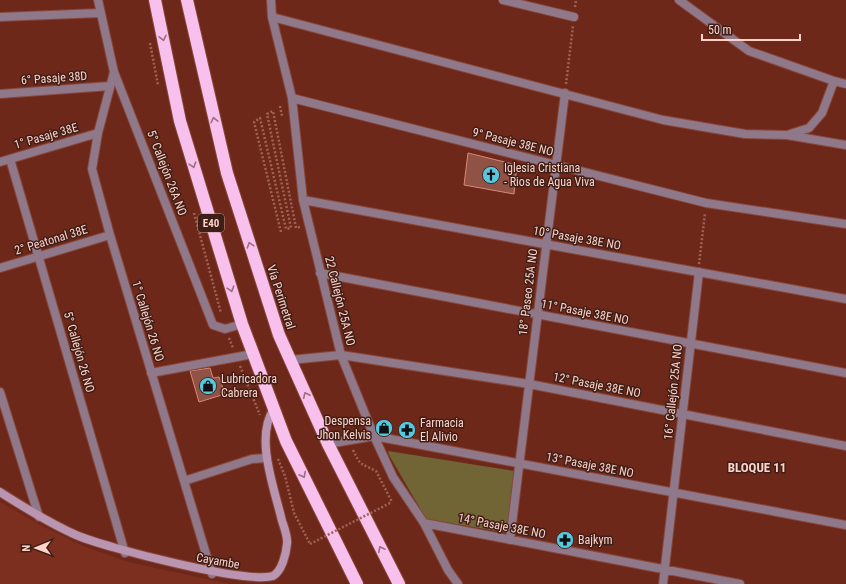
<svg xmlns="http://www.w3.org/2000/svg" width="846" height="584" viewBox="0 0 846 584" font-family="'Roboto Condensed',sans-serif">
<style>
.built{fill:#7d2f1f}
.green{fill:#716435}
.building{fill:#905245;stroke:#d98977}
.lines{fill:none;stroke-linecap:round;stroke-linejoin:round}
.street-casing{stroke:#884739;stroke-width:10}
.secondary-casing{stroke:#884739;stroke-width:10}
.highway-casing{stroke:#884739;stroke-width:14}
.path{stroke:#9f6255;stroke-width:2.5;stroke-dasharray:2 2;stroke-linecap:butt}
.street{stroke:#8f788a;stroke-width:8}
.secondary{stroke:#b995b2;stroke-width:8}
.highway{stroke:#f8c0ed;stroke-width:12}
.path-bridge{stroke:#9f6255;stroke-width:2.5;stroke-dasharray:2 2;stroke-linecap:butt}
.oneway{stroke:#9b6f82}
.labels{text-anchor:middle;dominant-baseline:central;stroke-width:3;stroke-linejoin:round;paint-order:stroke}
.shield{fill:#3e1e17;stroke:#c49c93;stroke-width:1}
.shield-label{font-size:11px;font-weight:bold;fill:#fdd2c8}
.street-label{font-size:12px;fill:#fdd2c8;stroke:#3e1e17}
.poi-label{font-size:12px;fill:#fdd2c8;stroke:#3e1e17;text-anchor:start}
.neighbourhood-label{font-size:13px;font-weight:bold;fill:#fdd2c8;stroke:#3e1e17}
</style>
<rect width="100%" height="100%" fill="#6e281a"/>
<!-- built -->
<path class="built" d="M0,502L42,526L83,546L128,562L229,584H0Z"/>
<!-- green -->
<path class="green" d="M388,451L515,471L508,533L426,519L389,455Z"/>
<!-- building -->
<path class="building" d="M468,153L517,165L514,194L464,185Z
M210,368L213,378L219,377L225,394L199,402L190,371Z"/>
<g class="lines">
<defs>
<path id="street" d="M98,0L114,72L213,325L225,329L242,324
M271,0L272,17L292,98L303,200L341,355L374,436L393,477L424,523L448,570L458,584
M503,0L574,17
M679,0L749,51L834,81L846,84
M0,17L100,13
M272,17L663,120L745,134L787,135L846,145
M114,72L98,133L92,169L110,235L212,574
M0,94L110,86
M292,98L706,203L846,224
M790,134L809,128L822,113L834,81
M10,159L125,553
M0,162L98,133
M303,200L846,299
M0,268L110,235
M320,273L846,373
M290,360L341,355L529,384L846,446
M151,373L253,354
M0,392L39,517
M328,444L374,436L846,525
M184,481L252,459L267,458
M424,523L740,584
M510,540L565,93
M663,584L699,272"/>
<path id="secondary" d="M0,492C25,508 49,523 76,535C106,548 247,584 273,576C282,571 286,554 287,544C288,537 284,527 282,521C275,490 254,437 274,409"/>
<path id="highway" d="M155,0L180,121L242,324L286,441L357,584
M187,0L227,173L279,335L328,444L399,584"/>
</defs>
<!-- street casing -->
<use href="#street" class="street-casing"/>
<!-- secondary casing -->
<use href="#secondary" class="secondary-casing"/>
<!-- highway casing -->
<use href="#highway" class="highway-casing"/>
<!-- path -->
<path class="path" d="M575,7L576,0
M150,43L158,85
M566,84L573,26
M280,106L282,116
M194,213L221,313
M281,232L254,122L260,118L286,229L291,228L267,114L273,111L296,228L300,227
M699,264L705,213
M229,338L233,348
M240,366L260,415
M353,450C361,467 361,463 376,471L392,502
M278,459L285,476L294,513L310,544"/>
<!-- street -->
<use href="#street" class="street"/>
<!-- secondary -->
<use href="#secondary" class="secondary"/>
<!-- highway -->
<use href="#highway" class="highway"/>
<!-- path-bridge -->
<path class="path-bridge" d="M310,544L392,502"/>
</g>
<!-- one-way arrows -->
<defs><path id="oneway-chevron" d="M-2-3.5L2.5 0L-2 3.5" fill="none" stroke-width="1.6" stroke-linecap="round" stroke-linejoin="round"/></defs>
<g class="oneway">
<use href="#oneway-chevron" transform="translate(163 38) rotate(78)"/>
<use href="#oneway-chevron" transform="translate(214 120) rotate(-103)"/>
<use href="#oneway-chevron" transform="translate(193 165) rotate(73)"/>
<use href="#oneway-chevron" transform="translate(250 245) rotate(-108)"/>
<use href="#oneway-chevron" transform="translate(231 289) rotate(73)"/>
<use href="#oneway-chevron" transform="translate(306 395) rotate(-115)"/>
<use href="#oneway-chevron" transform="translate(303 475) rotate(63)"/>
<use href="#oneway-chevron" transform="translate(381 549) rotate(-117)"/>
</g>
<!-- icons -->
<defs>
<symbol id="church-disc" viewBox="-11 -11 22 22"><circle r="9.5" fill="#56c9e1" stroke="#3e1e17"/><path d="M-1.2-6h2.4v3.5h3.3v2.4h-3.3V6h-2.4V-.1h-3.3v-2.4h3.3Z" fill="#111"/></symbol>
<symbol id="shop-disc" viewBox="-11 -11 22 22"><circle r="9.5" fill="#56c9e1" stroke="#3e1e17"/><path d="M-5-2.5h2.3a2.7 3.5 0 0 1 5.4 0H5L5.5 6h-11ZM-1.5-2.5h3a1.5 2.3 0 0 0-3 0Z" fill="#111"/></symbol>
<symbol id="pharmacy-disc" viewBox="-11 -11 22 22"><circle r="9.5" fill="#56c9e1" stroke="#3e1e17"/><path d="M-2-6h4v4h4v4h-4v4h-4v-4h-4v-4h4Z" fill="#111"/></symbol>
</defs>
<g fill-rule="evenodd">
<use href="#church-disc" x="481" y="165" width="20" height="20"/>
<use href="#shop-disc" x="198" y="376" width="20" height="20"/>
<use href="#shop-disc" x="374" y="418" width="20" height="20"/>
<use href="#pharmacy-disc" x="397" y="420" width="20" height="20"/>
<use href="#pharmacy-disc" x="555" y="530" width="20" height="20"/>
</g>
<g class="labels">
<!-- shield labels -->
<rect class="shield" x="198" y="214" width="26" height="18" rx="3"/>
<g class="shield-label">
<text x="211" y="223">E40</text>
</g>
<!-- street labels -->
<g class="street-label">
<text transform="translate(54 78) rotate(-4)">6° Pasaje 38D</text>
<text transform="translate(46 136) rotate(-16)">1° Pasaje 38E</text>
<text transform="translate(513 142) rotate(14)">9° Pasaje 38E NO</text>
<text transform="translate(167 173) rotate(69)">5° Callejón 26A NO</text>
<text transform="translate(577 238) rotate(10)">10° Pasaje 38E NO</text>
<text transform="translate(51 240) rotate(-17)">2° Peatonal 38E</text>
<text transform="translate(528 292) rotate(-83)">18° Paseo 25A NO</text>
<text transform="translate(281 297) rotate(72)">Vía Perimetral</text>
<text transform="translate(340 301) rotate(76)">22 Callejón 25A NO</text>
<text transform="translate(585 312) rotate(11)">11° Pasaje 38E NO</text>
<text transform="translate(148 321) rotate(73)">1° Callejón 26 NO</text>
<text transform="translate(79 352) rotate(74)">5° Callejón 26 NO</text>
<text transform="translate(597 385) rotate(11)">12° Pasaje 38E NO</text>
<text transform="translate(673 392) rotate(-84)">16° Callejón 25A NO</text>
<text transform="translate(590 465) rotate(11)">13° Pasaje 38E NO</text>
<text transform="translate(502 526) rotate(11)">14° Pasaje 38E NO</text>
<text transform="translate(218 561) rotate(10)">Cayambe</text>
</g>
<!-- poi labels -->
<g class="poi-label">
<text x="504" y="168">Iglesia Cristiana<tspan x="504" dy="14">- Rios de Agua Viva</tspan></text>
<text x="221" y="379">Lubricadora<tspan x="221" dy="14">Cabrera</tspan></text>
<text x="371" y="421" text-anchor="end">Despensa<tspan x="371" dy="14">Jhon Kelvis</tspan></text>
<text x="420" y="423">Farmacia<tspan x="420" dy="14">El Alivio</tspan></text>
<text x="578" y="540">Bajkym</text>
</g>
<!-- neighbourhood labels -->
<g class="neighbourhood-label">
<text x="757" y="467">BLOQUE 11</text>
</g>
</g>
<!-- north arrow -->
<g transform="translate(36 548) rotate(269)" stroke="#3e1e17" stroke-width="3" paint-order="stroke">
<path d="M0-3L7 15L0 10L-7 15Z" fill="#fdd2c8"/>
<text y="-6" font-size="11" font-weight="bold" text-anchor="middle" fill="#fdd2c8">N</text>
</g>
<!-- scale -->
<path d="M702 34v6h98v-6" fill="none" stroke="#fdd2c8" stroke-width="2"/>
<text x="708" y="34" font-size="12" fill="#fdd2c8" stroke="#3e1e17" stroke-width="3" paint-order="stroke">50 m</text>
</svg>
